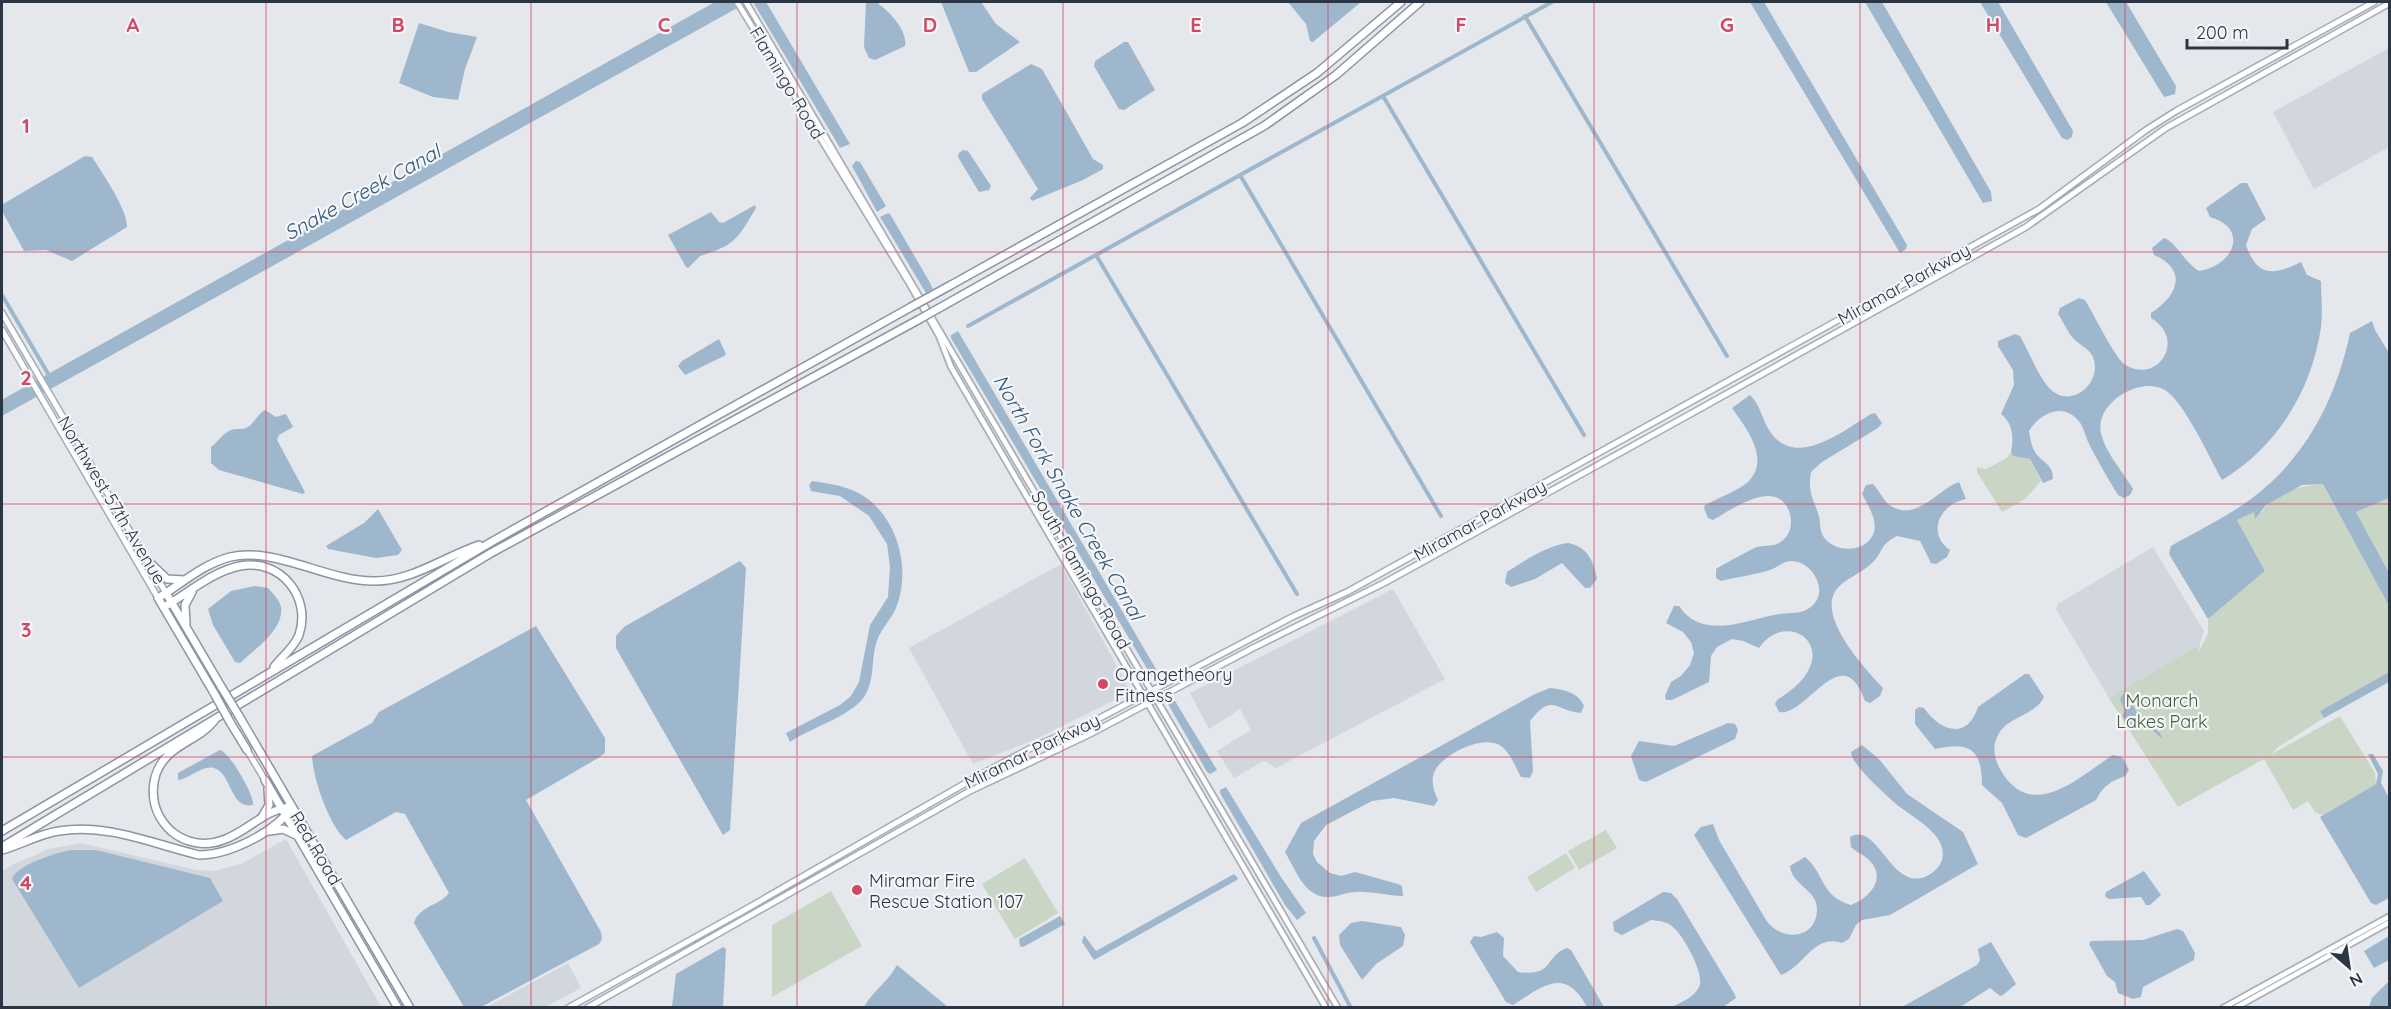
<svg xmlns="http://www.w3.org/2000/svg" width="2391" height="1009" viewBox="0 0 2391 1009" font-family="Quicksand,sans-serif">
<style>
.built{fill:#d2d7de}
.green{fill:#cad6c5}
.water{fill:#9eb7cc}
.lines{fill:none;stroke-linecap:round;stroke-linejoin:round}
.canal{stroke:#9eb7cc;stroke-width:4}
.secondary-casing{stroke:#a9aeb7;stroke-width:8}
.primary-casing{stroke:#a3acb8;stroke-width:8}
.highway-casing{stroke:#8b95a3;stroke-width:10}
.secondary{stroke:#fff;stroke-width:4.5}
.primary{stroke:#fff;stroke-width:5}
.highway{stroke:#fff;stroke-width:7}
.highway-bridge-casing{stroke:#8b95a3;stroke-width:10;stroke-linecap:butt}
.highway-bridge{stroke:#fff;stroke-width:7}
.grid{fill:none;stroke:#d24863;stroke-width:1.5;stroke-opacity:0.55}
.poi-dot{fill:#d24863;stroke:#f4f6f9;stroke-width:2}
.labels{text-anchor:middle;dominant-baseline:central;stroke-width:4.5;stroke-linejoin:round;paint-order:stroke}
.street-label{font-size:18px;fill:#2b3645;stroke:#f4f6f9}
.poi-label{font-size:18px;fill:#2b3645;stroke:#f4f6f9;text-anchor:start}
.park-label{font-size:18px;fill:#416138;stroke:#f4f6f9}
.water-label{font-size:20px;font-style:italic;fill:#33577a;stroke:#f4f6f9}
.grid-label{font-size:20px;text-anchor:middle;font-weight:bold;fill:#d24863;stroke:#f4f6f9;stroke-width:4.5;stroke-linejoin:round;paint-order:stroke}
</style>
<rect width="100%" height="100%" fill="#e4e7ec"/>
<!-- built -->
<path class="built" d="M2389,48V147L2314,189L2273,112Z
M2153,547L2204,631L2200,644L2109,698L2056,609L2058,604Z
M1061,564L1131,692L1036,739L973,764L909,648Z
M1393,589L1445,679L1276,768L1264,761L1234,778L1217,751L1251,730L1240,709L1209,729L1190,693Z
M286,839L381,1007H2V871L12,865L49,849L81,843L196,870L213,871L241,864Z
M568,963L581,988L545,1007H487Z"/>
<!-- green -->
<path class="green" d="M2011,452L2013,456L2030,459L2041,481L2025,499L2002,512L1977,472V467L1986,469L2007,458Z
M2323,484L2389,606V672L2320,711L2324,718L2278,747L2272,754L2340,716L2375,773L2376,784L2323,815L2315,812L2308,801L2293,810L2264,759L2178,807L2109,698L2200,644L2199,652L2208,633V619L2265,571L2237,520L2255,511L2262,512C2272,493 2303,485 2323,484Z
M2389,498V573L2356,512Z
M1606,830L1617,848L1579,870L1568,851Z
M1566,853L1575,868L1536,892L1527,877Z
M1025,858L1058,913L1015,939L982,884Z
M831,891L862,946L772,997V925Z"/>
<!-- water -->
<path class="water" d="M715,2H748L2,416V400L5,398Z
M753,2H766L850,144L840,148Z
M866,2H876C888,10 908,30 905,46L875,60L869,58L864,47Z
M941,2H981L996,24L1020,42L976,72H969Z
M1288,2H1361L1313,42L1310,41L1306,24Z
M1750,2H1764L1907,245L1906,249L1900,253Z
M1865,2H1882L1991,192L1992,201L1983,203Z
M1980,2H1998L2073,131L2072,137L2067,140L2062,138Z
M2106,2H2126L2176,86L2175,94L2164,97Z
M419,23L448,32L477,37L465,69L458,100L433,97L399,83Z
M1124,42H1128L1155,90L1124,110L1119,109L1094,66L1095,61Z
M1031,64L1042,69L1093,159L1103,165V169L1083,180L1032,201L1030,198L1038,189L982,99V94Z
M963,150L968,151L991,186L989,190L979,192L958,157L959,153Z
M85,156L92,157C102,173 127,208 127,227L72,261L46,250L24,251L3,213V204Z
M856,161L860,162L886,206L877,212L852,166Z
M2241,183H2247L2266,219L2252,229L2246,245C2257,277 2273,276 2301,262L2307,275L2321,281C2321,296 2323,312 2321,327C2312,390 2277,447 2222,480C2209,457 2188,410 2169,393C2145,372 2094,402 2101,433C2105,452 2123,472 2133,489L2130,495L2124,498L2118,495C2108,479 2099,463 2090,446C2086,439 2085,431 2081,424C2065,401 2041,412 2029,431C2030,439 2032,449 2037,455C2045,464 2053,465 2053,479L2043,483L2030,459L2013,456L2011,452C2014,438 2013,423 2001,414L2014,385L2013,370L1998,346V341L2015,334L2020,336C2029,352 2038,376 2050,389C2072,410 2103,382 2093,357C2088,347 2079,345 2073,338C2067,331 2063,321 2058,314L2060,308L2079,298L2085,300C2093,313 2114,356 2124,364C2156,386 2188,340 2151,318V313C2177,297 2189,270 2154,255L2152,248L2164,238C2176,242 2184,262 2199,271C2235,265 2249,228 2210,217L2206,208Z
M755,205L756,208C737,240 735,245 700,256L688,268L686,267L668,235L711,212L719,222L723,223Z
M888,213L890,214L929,281L933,289L926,293L880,217Z
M2372,321L2375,330L2389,353V498L2356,512L2389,573V606L2323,484L2302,485L2266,505L2255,519L2254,512L2237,520L2265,571L2208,619L2169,554L2171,546C2197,531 2227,517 2251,499C2306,458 2336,399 2350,333Z
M958,331L1156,669L1158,677H1152L951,338V335Z
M719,339L726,354L724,356L685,375L678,366L682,361Z
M1750,395C1761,405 1762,421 1771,433C1797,469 1844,430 1871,414L1875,413L1882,423L1878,428L1822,462L1811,472C1808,492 1812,496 1818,513C1821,521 1819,528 1823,536C1838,559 1881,549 1874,520C1872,511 1866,502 1862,494L1866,485L1873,484C1880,491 1883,501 1891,506C1917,522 1938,489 1959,482L1966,499C1940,504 1926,533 1950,550L1947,557L1936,564L1931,563L1920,541L1897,536C1878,546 1884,551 1873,562C1863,573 1845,578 1836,590C1817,617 1864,668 1883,688L1880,696L1870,703L1865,701C1842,636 1807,717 1779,712L1775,704L1777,700C1789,692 1801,684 1808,671C1827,637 1782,614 1759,648L1743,641L1732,639L1717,647L1711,656L1709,682L1672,700H1666L1665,696L1671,682L1681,676L1690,665L1694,653L1691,642L1683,632L1666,623L1674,606H1679C1703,642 1747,619 1780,614C1792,612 1800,615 1811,607C1830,592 1813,561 1791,561C1783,561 1777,568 1770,570C1754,575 1737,577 1721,581L1716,578V569C1719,567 1753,548 1757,547C1769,544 1777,548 1786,537C1792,530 1792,519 1789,511C1776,477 1731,510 1713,520L1708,518L1704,508L1705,505C1718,498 1735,492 1747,483C1772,460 1746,428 1732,408Z
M265,410L276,417L286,414L293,427L279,435L277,440L305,492L303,494L219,470L211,463V447C218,442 221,435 229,431C236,427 241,431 248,427C255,422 257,415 265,410Z
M812,481C831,484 849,486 865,497C899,520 911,571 896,608C891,620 880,629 876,644C871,661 875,681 864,697C851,716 810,728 790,742L786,733L840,705L851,696L859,682L870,625L888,597L890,567L887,544L869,516L840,496L811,491L809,485Z
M378,509L402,550L398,555L376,558L328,549L326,546L364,523Z
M1568,543C1588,547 1593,560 1597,579L1590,588H1585L1562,563L1535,579L1511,587L1505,583L1507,572C1526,560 1546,546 1568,543Z
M740,561L746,568L730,830L723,835L616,648V636L624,627Z
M255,586L268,588C272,593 280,600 281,607C284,630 255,649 240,663L235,662L213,625L208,609L231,591Z
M536,626L605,738V753L598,758L526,800L601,932L602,939L599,944L481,1007H464L414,923C419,906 439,906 449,893L405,814L396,812L346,840C329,825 313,779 312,756L372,723L379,712Z
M2389,672V682L2324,718L2320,711Z
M2025,674H2029L2044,697C2035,716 2008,716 1998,735C1991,748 1995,762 2003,774C2034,821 2079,777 2113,755L2122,757L2129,770L2125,776C2111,781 2103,786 2096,800L2026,838L2018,835L2002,803L1982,785C1982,747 1968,742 1935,749L1915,724V710L1919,707L1924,708C1940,731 1967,741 1978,707Z
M1550,688C1563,689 1579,693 1584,706L1581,713C1555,711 1553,692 1530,721L1533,771L1530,778L1521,777C1516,768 1510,752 1501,746C1485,734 1445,753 1436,769C1430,778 1433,790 1438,800L1434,806L1394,798L1372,801L1326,825L1314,841L1313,854L1317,862L1330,873L1341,876L1355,872L1398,884L1402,886L1403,896C1387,896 1372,891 1356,892C1346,892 1338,897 1328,897C1305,898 1295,869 1285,852L1301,823L1535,694Z
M2123,694H2129L2137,714L2160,733L2162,739L2147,725L2131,728L2122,715L2125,712L2120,699Z
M1171,701H1175L1217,770L1210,774L1207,772L1168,704Z
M1728,723L1735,724L1738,730L1735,739L1646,782L1639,780L1631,756L1639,741L1674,746Z
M1862,745L1879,759L1907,794L1963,832L1978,864L1890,915L1862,920L1856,925L1849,939L1842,943C1814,933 1804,967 1781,975L1694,835L1701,827L1713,824L1719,840L1766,920C1781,942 1817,940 1817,909C1817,889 1792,886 1790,866L1805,857C1826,875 1820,896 1851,905C1869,898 1887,879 1870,861C1865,855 1857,853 1851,847L1850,837C1878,820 1891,893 1927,876C1933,873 1940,867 1942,860C1949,834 1911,817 1895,803C1886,795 1850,763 1851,752Z
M220,750C230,753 255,796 253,805C230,810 232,773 214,768C202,765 190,779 178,780V773Z
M2368,754H2373L2383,771L2381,783L2389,798V898L2376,905L2371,903L2320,817L2376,784L2378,774Z
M1226,787L1281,877L1306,913L1297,920L1285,905L1220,793V790Z
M71,850H96L210,878L223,901L79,988L12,879C16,865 56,853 71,850Z
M2144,871L2161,895L2150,905H2146L2141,897L2109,899L2105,896L2106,892Z
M1234,874L1238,878L1237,880L1094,960L1082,942L1084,935L1096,951Z
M1663,892L1671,893L1677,899L1734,993L1736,998L1723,1007H1672C1682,1002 1697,996 1700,984C1703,971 1683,935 1673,927C1666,921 1659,921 1651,920L1622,935L1614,931L1613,922Z
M1060,916L1065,924L1023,947L1020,946L1019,939Z
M1362,921L1401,927L1405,935L1403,946L1376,964L1362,980L1340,945L1339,935L1351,923Z
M2177,929L2183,931L2195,953L2194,960L2143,987L2141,997L2133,999L2118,993L2115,982L2107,976L2089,944L2091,941L2143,940Z
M1497,932L1504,938L1503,956L1518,972C1555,977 1544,956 1567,948L1571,950L1604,1007H1587C1565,966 1543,986 1513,1005L1506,1002L1470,942L1474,936L1481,937Z
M2389,936V960L2374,968L2364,951Z
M1991,942L2016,984L2003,995L2000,996L1990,988L1960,1007H1902L1977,965L1980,960L1978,949Z
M723,947L726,949L723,1007H672L676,974Z
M897,965L948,1007H864C872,992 888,982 897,965Z
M2389,981V1007H2369L2372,998Z"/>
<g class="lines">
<!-- canal -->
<path class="canal" d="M1525,16L1727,356
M1383,96L1584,435
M1240,175L1441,516
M1096,255L1297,594
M2,295L50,377
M968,326L1552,2
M1314,938L1351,1008"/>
<defs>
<path id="secondary" d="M737,2L909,283L939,336L951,367L1326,1008
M746,2L1338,1008
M2223,1008L2390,916
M2235,1008L2390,922"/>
<path id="primary" d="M2,313L166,593
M2,330L158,598
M247,750L265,780
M568,1008L741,912L978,776L1031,748L1094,721L1294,616L1347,592L2039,209L2146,130L2176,111L2374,2
M587,1008L968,792L1088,735L1253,648L1384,583L1694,412L2026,227L2166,128L2390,3"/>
<path id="highway" d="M951,285L1242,123L1317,73L1401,2
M957,298L1264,126L1336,75L1420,2
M147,560L167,579L184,580
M166,593L222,688
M164,607C187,594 213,571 240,566C280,558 312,597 299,635C294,648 282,656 274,667
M186,624L185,605L192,592
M214,693L158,598C181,584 203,564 230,557C275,546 328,582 375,581C412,581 444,557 479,545
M239,716L410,1008
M214,721C203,735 187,740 173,751C147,771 147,809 171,831C185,843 205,847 223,840C247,832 266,808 292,807
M230,722L247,750
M265,780L398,1008
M262,817L269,805L268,789
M2,831L493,541L911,307
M270,831L283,829L296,835
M2,847L491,553L918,320
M2,850C21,845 38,834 59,831C107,823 153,844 199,855C229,855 276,832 292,807"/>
</defs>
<!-- secondary casing -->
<use href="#secondary" class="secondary-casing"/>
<!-- primary casing -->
<use href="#primary" class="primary-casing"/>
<!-- highway casing -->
<use href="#highway" class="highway-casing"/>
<!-- secondary -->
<use href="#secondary" class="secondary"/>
<!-- primary -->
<use href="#primary" class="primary"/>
<!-- highway -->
<use href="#highway" class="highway"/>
<defs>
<path id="highway-bridge" d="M911,307L951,285
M918,320L957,298
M222,688L239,716
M214,693L230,722"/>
</defs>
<!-- highway-bridge casing -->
<use href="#highway-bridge" class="highway-bridge-casing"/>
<!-- highway-bridge -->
<use href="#highway-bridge" class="highway-bridge"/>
</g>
<!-- grid -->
<path class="grid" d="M266,2V1008M531,2V1008M797,2V1008M1063,2V1008M1328,2V1008M1594,2V1008M1860,2V1008M2125,2V1008M2,252H2390M2,504H2390M2,757H2390"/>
<!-- markers -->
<g class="poi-dot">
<circle cx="1103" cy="684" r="6"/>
<circle cx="857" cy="890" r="6"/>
</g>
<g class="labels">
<!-- street labels -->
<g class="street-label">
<text transform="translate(787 83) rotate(59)">Flamingo Road</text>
<text transform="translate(1904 284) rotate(-29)">Miramar Parkway</text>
<text transform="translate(112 500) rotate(59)">Northwest 57th Avenue</text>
<text transform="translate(1480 520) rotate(-29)">Miramar Parkway</text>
<text transform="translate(1081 570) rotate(60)">South Flamingo Road</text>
<text transform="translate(1032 751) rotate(-26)">Miramar Parkway</text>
<text transform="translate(316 848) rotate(59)">Red Road</text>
</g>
<!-- poi labels -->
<g class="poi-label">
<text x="1115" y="674">Orangetheory<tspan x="1115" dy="21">Fitness</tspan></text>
<text x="869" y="880">Miramar Fire<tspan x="869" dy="21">Rescue Station 107</tspan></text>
</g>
<!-- park labels -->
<g class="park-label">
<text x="2162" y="700">Monarch<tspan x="2162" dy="21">Lakes Park</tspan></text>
</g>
<!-- water labels -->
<g class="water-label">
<text transform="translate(362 192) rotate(-29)">Snake Creek Canal</text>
<text transform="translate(1069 497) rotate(60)">North Fork Snake Creek Canal</text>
</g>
</g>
<g class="grid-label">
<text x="133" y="32">A</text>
<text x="398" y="32">B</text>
<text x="664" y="32">C</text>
<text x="930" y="32">D</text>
<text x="1196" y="32">E</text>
<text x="1461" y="32">F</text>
<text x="1727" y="32">G</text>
<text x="1993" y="32">H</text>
<text x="26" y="133">1</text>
<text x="26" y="385">2</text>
<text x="26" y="637">3</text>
<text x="26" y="890">4</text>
</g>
<!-- border -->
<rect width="2391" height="1009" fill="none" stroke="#2b3645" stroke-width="6"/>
<!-- north arrow -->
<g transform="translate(2349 967) rotate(151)" stroke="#f4f6f9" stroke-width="4.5" paint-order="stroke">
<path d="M0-4.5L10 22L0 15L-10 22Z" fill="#2b3645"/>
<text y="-9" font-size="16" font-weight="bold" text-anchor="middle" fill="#2b3645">N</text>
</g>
<!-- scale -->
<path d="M2187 39v9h100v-9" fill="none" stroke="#2b3645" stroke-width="3"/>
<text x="2196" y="39" font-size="18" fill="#2b3645" stroke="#f4f6f9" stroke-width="4.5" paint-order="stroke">200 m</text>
</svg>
